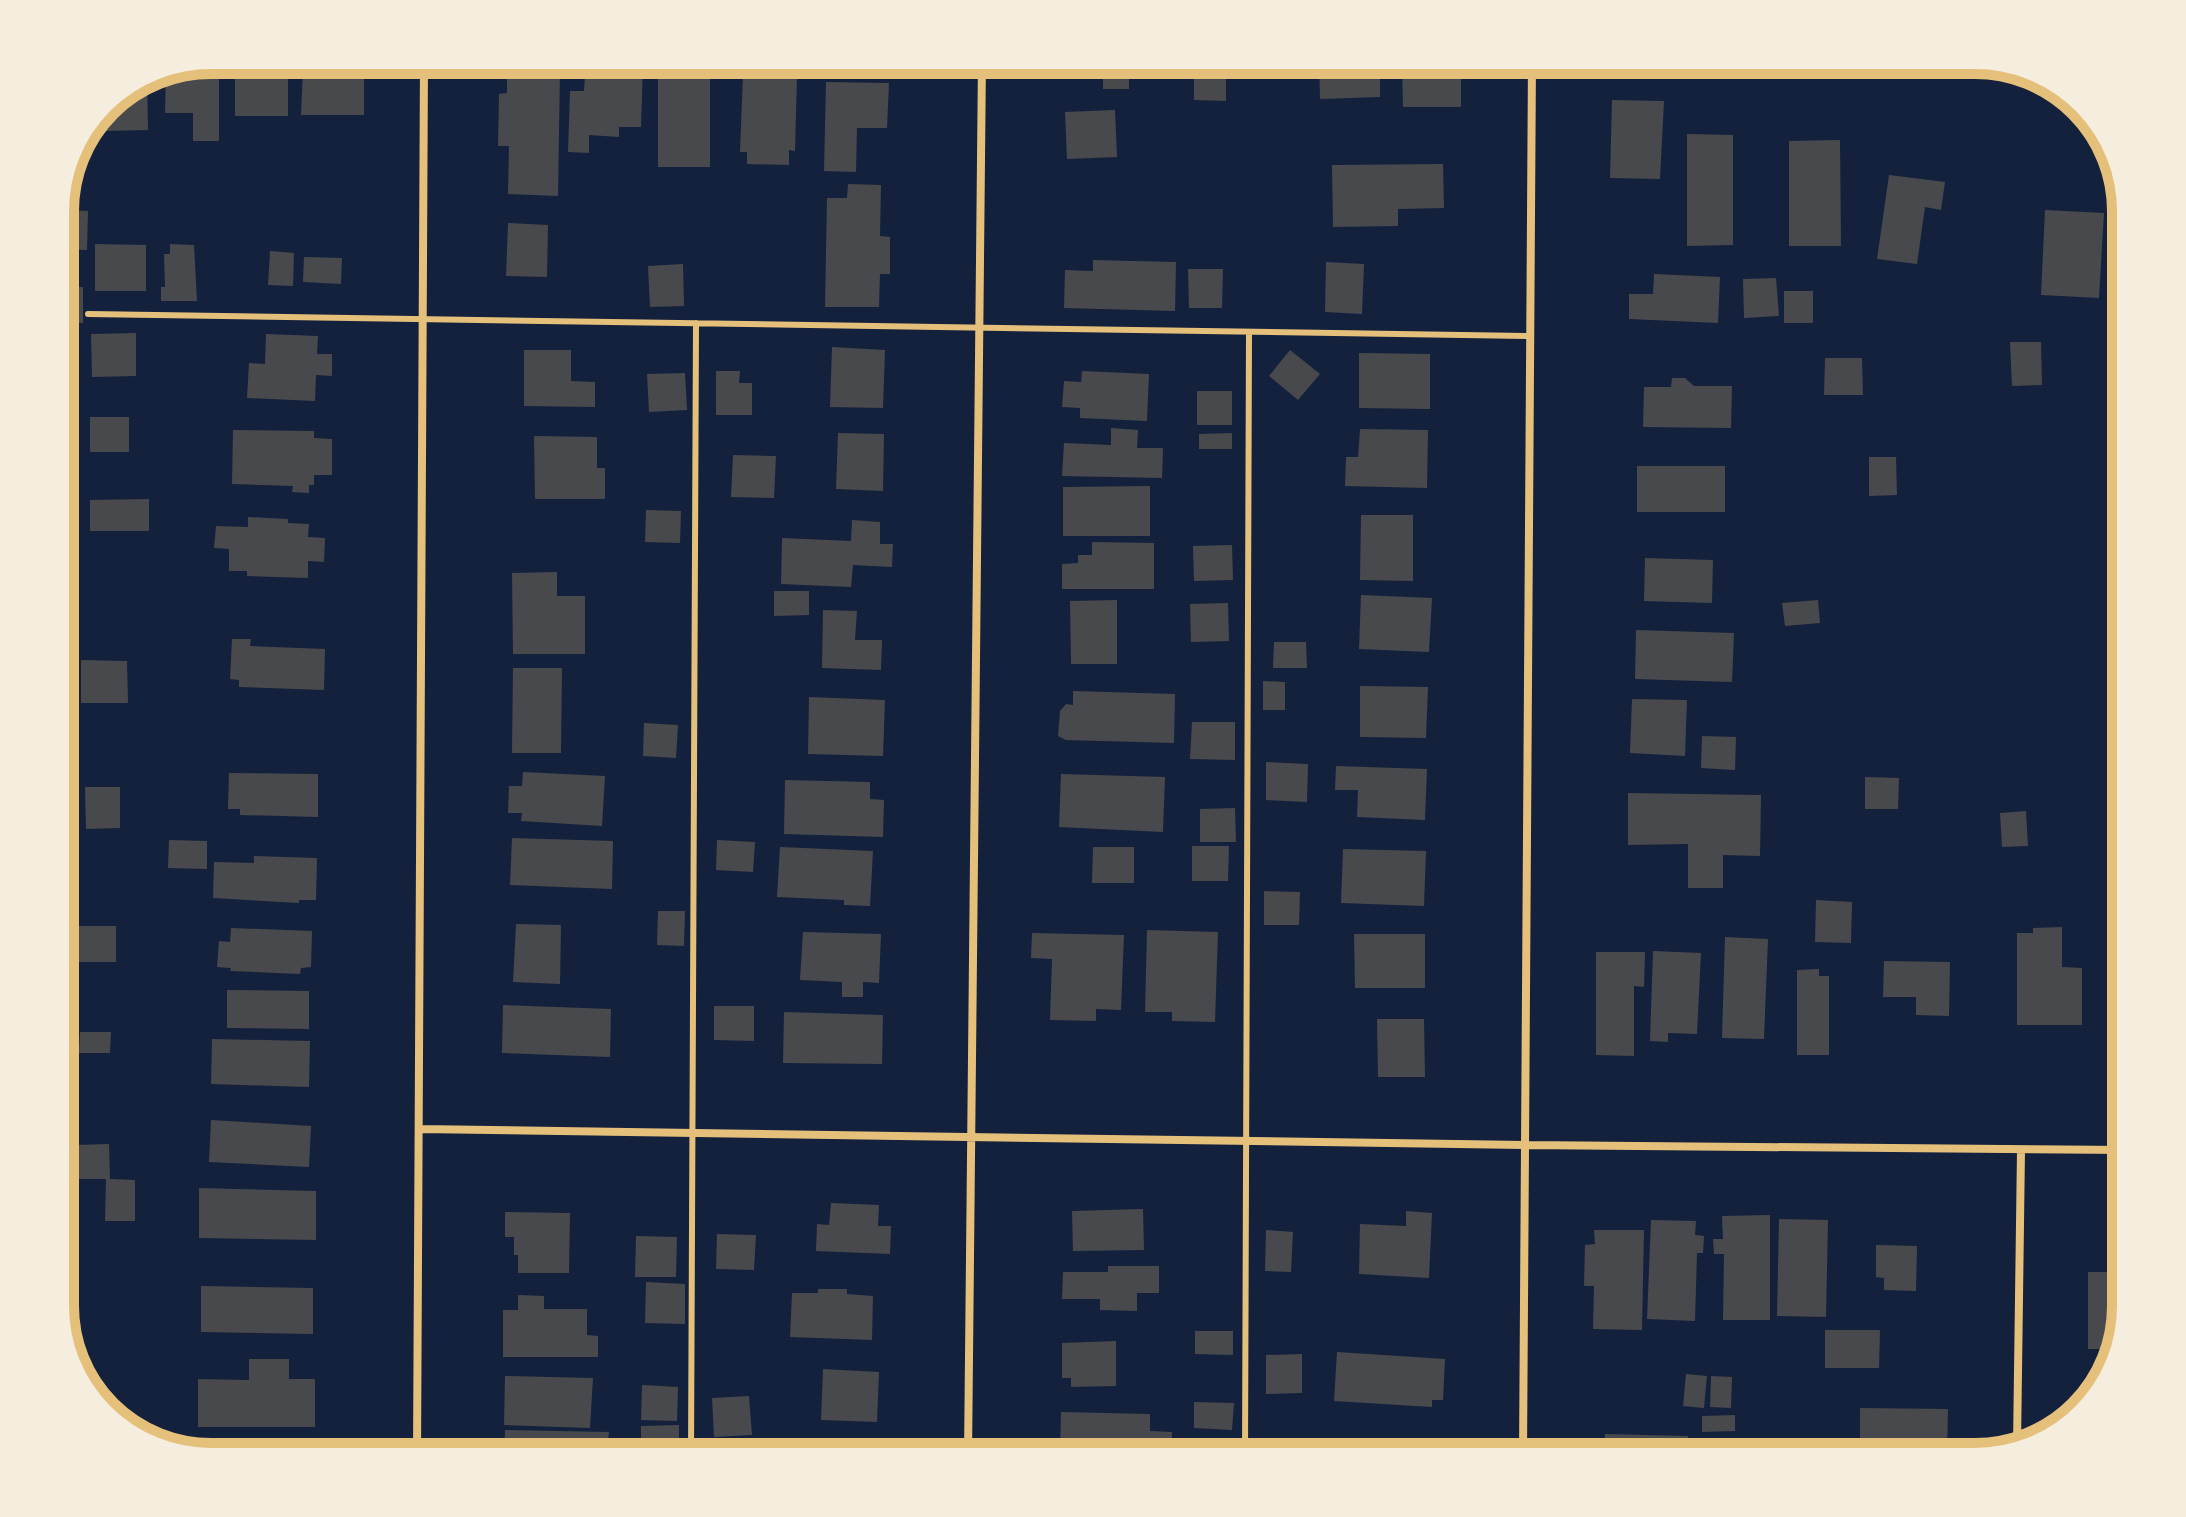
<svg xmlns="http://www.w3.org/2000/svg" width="2186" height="1517" viewBox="0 0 2186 1517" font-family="Roboto,sans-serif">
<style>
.building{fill:#48494c}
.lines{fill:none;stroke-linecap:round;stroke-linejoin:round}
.service{stroke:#e5c07b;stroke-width:6}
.minor{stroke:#e5c07b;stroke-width:8}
.rim{fill:none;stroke:#e5c07b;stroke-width:10}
</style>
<rect width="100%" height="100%" fill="#14213d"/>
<!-- building -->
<path class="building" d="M211,60H219V141H193V113H165L166,69Z
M252,60H276V68L288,67V116H235V67L252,66Z
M319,60H347L348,68L364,69V115H301L303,69H319Z
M507,60H553V69L560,70L558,196L508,194L509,146H498L499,94L507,93Z
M658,60H710V167H658Z
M1103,60H1155V66L1129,65V89H1103Z
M1319,60H1380V97L1320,99Z
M1402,60H1461V107H1403Z
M608,61L643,62L641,127H619V137L589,135V153L568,152L570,91H584L585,75L608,76Z
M757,65L775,66L774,75L797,76L795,151L789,150V165L747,164V152H740L743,74L757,75Z
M1226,66V101L1194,100V67Z
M147,76L148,130L106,131V116H103L105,104Z
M826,82L889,83L887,128H857L856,172L824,171Z
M1612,100L1664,101L1660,179L1610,178Z
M1115,110L1117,157L1067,159L1065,112Z
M1687,134L1733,135V245L1687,246Z
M1840,140L1841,246H1789V141Z
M1443,164L1444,208L1398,209V226L1333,227L1332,165Z
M1889,175L1945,182L1941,210L1925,207L1917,264L1877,259Z
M848,184L881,185L880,236L890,237V274H880L879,307H825L827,198H847Z
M61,210L88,211L87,250L60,249Z
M2045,210L2104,213L2099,298L2041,295Z
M508,223L548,225L547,277L506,276Z
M95,244L146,245V291H95Z
M170,244L194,245L197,301H161V287H165L164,254H170Z
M270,251L294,253L293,286L268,285Z
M304,257L342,258L341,284L303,282Z
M1093,260L1176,262L1175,311L1064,308L1065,270L1093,271Z
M1326,262L1364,264L1362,314L1325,312Z
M683,264L684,306L650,307L648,266Z
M1188,269H1223L1222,308H1189Z
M1654,274L1720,277L1718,323L1629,319V294H1653Z
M1776,278L1779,316L1744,318L1743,279Z
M83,287V323H60V288Z
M1784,291H1813V323H1784Z
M136,333V376L92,377L91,334Z
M266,334L318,336L317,354H332V376L316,375L315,401L247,398L249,363L265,364Z
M2010,342H2041L2042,385L2012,386Z
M832,347L885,350L883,408L830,407Z
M524,350H571V381L595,382V407L524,406Z
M1290,350L1320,374L1298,400L1269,376Z
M1359,353L1430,354V409L1359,408Z
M1825,358H1862L1863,395H1824Z
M716,371H740L739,383H752V415H716Z
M1082,371L1149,374L1147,421L1080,418V408L1062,407L1064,381L1081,382Z
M685,373L687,410L649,412L647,374Z
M1672,378H1685L1694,386H1732L1731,428L1643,427L1644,387H1671Z
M1197,391H1232V425H1197Z
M90,417H129V452H90Z
M1111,428L1138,430L1137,448H1163L1162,478L1062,476L1064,443L1111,445Z
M1360,429L1428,430L1427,488L1345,486L1346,457H1358Z
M233,430L314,431V438L332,439V475H314V485H309V493L292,492L293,486L232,484Z
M838,433L884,434L883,491L836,489Z
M1232,433V449H1199V434Z
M534,436L597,437V468H605V499H535Z
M733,455L776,456L774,498L731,497Z
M1869,457H1896L1897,495L1869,496Z
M1637,466H1725V512H1637Z
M1150,486V536H1063V487Z
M149,499V531H90V500Z
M646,510L681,511L680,543L645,542Z
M1361,515H1413V581L1360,580Z
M248,517L288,519V523L309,524L308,537L325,538L324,562L308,561V578L247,576V571H229V549L214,548L216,526L248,527Z
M852,520L880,522V544H893L892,567L853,565L851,587L781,584L782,538L851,541Z
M1092,542L1154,543V589H1062V564L1078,563V555H1092Z
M1232,545L1233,580L1194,581L1193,546Z
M1645,558L1713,560L1712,603L1644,601Z
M557,572V596H585V654H513L512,573Z
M774,591H809V615L774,616Z
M1361,595L1432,598L1429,652L1359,649Z
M1117,600V664H1071L1070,601Z
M1818,600L1820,623L1785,626L1782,603Z
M1228,603L1229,641L1191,642L1190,604Z
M823,610L857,611L855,640H882L881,670L822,668Z
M1636,630L1734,633L1732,682L1635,679Z
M232,639H251L250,646L325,649L324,690L239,687V680L230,679Z
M1274,642H1306L1307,668H1273Z
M81,660L127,661L128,703H81Z
M513,668H562L561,753H512Z
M1263,681L1285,682V710H1263Z
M1360,686L1428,687L1426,738L1360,737Z
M1073,691L1175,694L1174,743L1066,740L1058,736L1060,711L1066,704L1073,705Z
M809,697L885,700L883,756L808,754Z
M1632,699L1687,700L1685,756L1630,753Z
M1192,722H1235V760L1190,759Z
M644,723L678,725L676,758L643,756Z
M1702,736L1736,737L1735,770L1701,768Z
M60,748H73V782H60Z
M1266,762L1308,764L1307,802L1266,800Z
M1336,766L1427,769L1425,820L1357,817L1358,790H1335Z
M523,772L605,776L602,826L521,821L522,813H508L509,786H522Z
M229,773L318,774V817L240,815V809H228Z
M1061,774L1165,777L1163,832L1059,827Z
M1865,777L1899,778L1898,809H1865Z
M785,780L870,782V799L884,800L883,837L784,834Z
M85,787H120V828L86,829Z
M1628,793L1761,795L1760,856L1723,855V888H1688V844L1628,845Z
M1235,808L1236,842H1200V809Z
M2026,811L2028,846L2002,847L2000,813Z
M512,838L613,841L612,889L510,885Z
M169,840L207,841V869L168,868Z
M717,840L755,842L753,872L716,870Z
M1192,846H1229L1228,881H1192Z
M780,847L873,851L870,906L844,905V900L777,897Z
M1093,847H1134V883H1092Z
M1343,849L1426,851L1424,906L1341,903Z
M254,856L317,858L316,900H299V903L213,898L214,862L254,863Z
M60,886H70L69,921H60Z
M1264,891L1300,892L1299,925H1264Z
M1816,900L1852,902L1851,943L1815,942Z
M658,911H685L684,946L657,945Z
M516,924L561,925L560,984L513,982Z
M78,926H116V962H77Z
M2062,927V967L2082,968V1025H2017V933H2033V928Z
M231,928L312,931L311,967L301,968L300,974L230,971L231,968L217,967L219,941L230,942Z
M1147,930L1218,932L1215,1022L1172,1021V1012H1145Z
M803,932L881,934L879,983L863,982V997H842V982L800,980Z
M1032,933L1124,935L1121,1010L1096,1009V1021L1050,1020L1052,959L1031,958Z
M1354,934H1425V988H1355Z
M1725,937L1768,939L1764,1039L1722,1038Z
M1653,951L1701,953L1697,1034L1668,1033V1042L1650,1041Z
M1596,952H1645L1644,987L1634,986V1056L1596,1055Z
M1884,961L1950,962L1949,1016L1916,1015V997H1883Z
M1819,969V976H1829V1055H1797V970Z
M2118,989H2126V1072H2122Z
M227,990L309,991V1029L227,1028Z
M503,1005L611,1009L610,1057L502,1053Z
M714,1006H754V1041L714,1040Z
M784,1012L883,1015L882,1064L783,1063Z
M1377,1019H1424L1425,1077H1378Z
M80,1032H111L110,1053H79Z
M212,1039L310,1041L309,1087L211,1084Z
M211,1120L311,1126L309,1167L209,1162Z
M109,1144L110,1179L135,1180V1221H105L106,1179H74L73,1145Z
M199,1188L316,1191V1240L199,1238Z
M831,1203L879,1205L878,1226H891L890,1254L816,1251L817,1224L829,1225Z
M1143,1209L1144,1250L1073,1251L1072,1211Z
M1406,1211L1432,1213L1429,1278L1359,1274L1360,1224L1406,1226Z
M505,1212L570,1213L569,1273H518V1255H514V1237H505Z
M1770,1215V1320H1723L1724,1254H1714L1713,1239H1723L1722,1216Z
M1779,1219L1828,1220L1826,1317L1777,1316Z
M1651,1220L1696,1221L1695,1235L1704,1236L1703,1253H1697L1695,1321L1647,1319Z
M1266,1230L1293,1232L1291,1272L1265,1271Z
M1594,1230H1644L1642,1330L1593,1329L1594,1286H1584L1585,1245L1595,1244Z
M717,1234L756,1235L754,1270L716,1269Z
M636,1236L677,1237L676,1277H635Z
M1876,1245L1917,1246L1916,1291L1884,1290V1278L1876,1277Z
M1108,1266H1159V1293H1137V1311L1100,1310V1299H1062L1063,1272H1108Z
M2088,1272H2126V1307L2113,1349H2088Z
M646,1282L685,1284V1324L645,1323Z
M68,1286L67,1314H60V1287Z
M201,1286L313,1288V1334L201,1332Z
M818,1289H847V1294L873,1296L872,1340L790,1337L792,1293H818Z
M518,1295L544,1296V1309H587V1335L598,1336V1357H503V1310H518Z
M1825,1330H1880L1879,1368H1825Z
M1195,1331H1233V1355L1195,1354Z
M1116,1341V1386L1071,1387V1378H1062V1343Z
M1337,1352L1445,1359L1443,1400H1432V1407L1334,1401Z
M1302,1354V1393L1266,1394V1355Z
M249,1359H289V1379H315V1427H198V1379L249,1380Z
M823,1369L879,1372L877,1422L821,1420Z
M1686,1374L1707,1376L1704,1408L1683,1406Z
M505,1376L593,1378L590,1428L504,1425Z
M1711,1376L1732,1377L1731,1408L1710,1407Z
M642,1385L678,1387L677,1421L641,1420Z
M749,1396L752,1435L714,1437L712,1398Z
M1194,1402L1234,1403L1232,1430L1194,1428Z
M1860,1408L1948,1409L1947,1452L1860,1451Z
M1061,1412L1150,1414V1431L1172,1432L1171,1457H1060Z
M1735,1415V1431L1702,1432V1416Z
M679,1425V1457H641V1426Z
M505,1430L609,1432L608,1441L621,1442V1457H504Z
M1605,1434L1688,1436L1689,1457H1605Z
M198,1439L313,1443V1457H211L198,1453Z
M1432,1444V1457H1383V1445Z"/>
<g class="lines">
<!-- service -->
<path class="service" d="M88,314L1530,336
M691,1457L696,323
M1245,1457L1249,332"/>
<!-- minor -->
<path class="minor" d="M419,1129L1524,1145L2126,1150
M2017,1446L2021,1150
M417,1457L424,60
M968,1457L982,60
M1523,1457L1532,60"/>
</g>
<!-- crop -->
<path d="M0 0H2186V1517H0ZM211 74H1975A137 137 0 0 1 2112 211V1306A137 137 0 0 1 1975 1443H211A137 137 0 0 1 74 1306V211A137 137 0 0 1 211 74Z" fill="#f5edde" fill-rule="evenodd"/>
<path class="rim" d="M211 74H1975A137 137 0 0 1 2112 211V1306A137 137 0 0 1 1975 1443H211A137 137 0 0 1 74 1306V211A137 137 0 0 1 211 74Z"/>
</svg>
